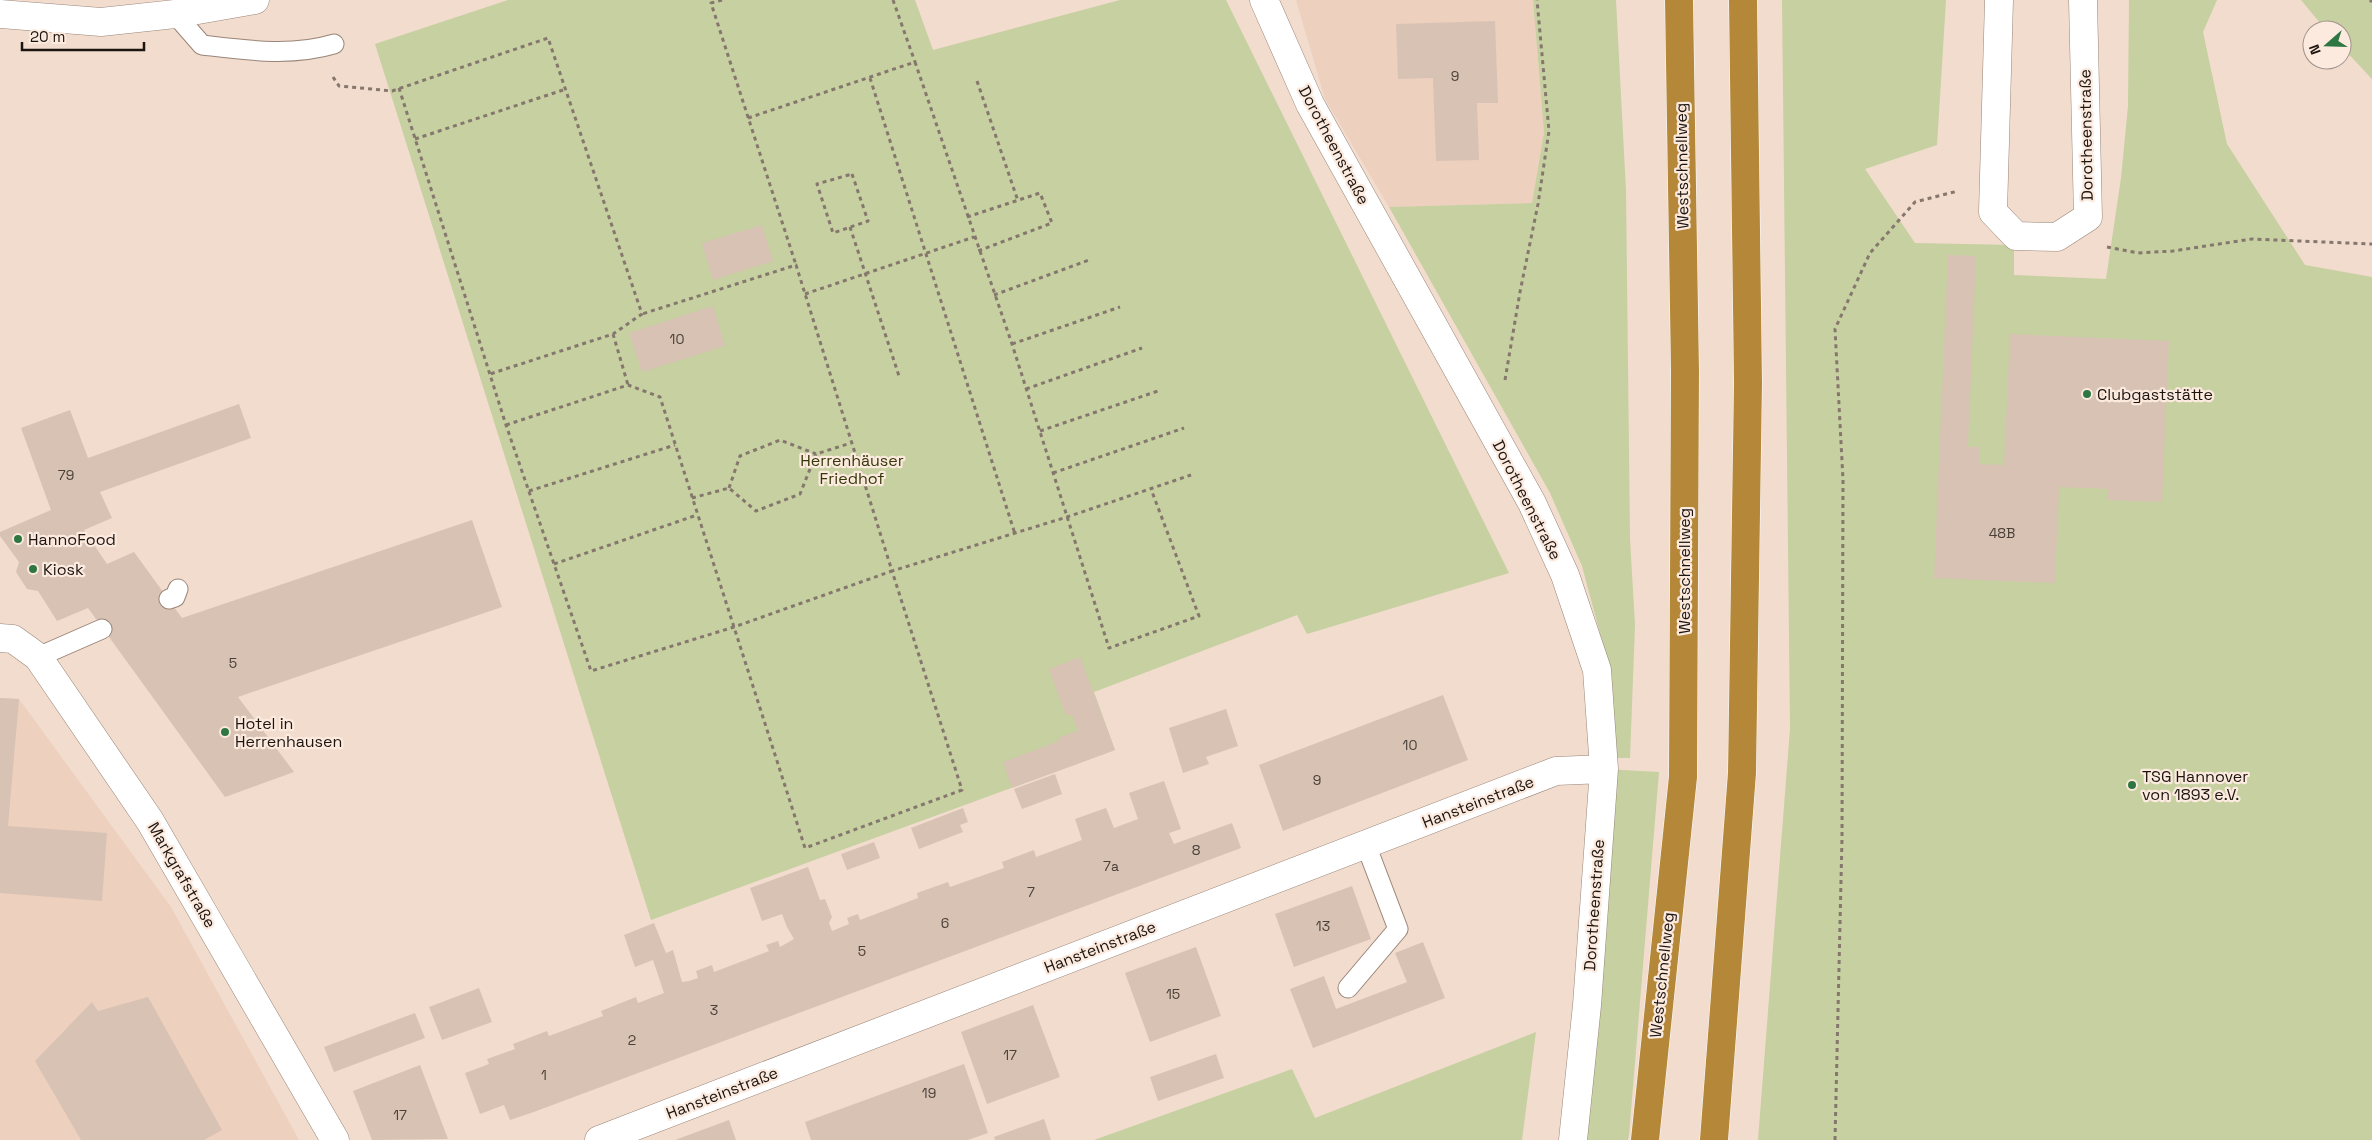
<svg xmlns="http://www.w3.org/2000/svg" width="2372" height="1140" viewBox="0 0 2372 1140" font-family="'Space Grotesk',sans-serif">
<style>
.built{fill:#edd0be}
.green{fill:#c6d0a0}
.building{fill:#d8c2b4}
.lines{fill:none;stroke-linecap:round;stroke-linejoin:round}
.lane-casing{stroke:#998578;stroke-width:21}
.street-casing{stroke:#998578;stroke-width:29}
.highway-casing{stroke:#fff;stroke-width:29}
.path{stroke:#86776e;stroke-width:3;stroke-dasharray:4 4;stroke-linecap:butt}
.lane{stroke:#fff;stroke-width:19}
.street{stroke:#fff;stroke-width:28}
.highway{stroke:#b58739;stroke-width:28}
.poi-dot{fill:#2e7642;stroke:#fceadf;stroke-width:2}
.labels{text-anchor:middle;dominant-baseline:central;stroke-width:4.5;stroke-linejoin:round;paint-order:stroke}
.number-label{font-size:14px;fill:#4a4038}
.street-label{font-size:16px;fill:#1b140f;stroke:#fceadf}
.poi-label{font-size:16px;fill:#1b140f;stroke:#fceadf;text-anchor:start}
.park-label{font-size:16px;fill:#323807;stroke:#fceadf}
</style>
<rect width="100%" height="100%" fill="#f2dcce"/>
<!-- built -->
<path class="built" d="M1296,0H1533L1544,132L1532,203L1389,207L1325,99Z
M0,698L19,699L171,907L299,1140H0Z"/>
<!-- green -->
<path class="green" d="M508,0H915L933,50L1120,0H1226L1509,573L1307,634L1297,615L1094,692L1115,750L651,920L375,44Z
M1533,0H1616L1626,191L1630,539L1635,625L1630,758H1616L1609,667L1582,566L1550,493L1389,207L1532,203L1544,132Z
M1782,0H1946L1937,145L1865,169L1915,243L2014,245V275L2106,279L2121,178L2128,106L2129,0H2217L2203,32L2227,144L2305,265L2372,277V1140H1758L1790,729Z
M2301,0H2372V79L2342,47V30H2326Z
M1604,769L1659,772L1629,1135L1628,1140H1573Z
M1536,1032L1522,1140H1094L1292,1069L1315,1118Z"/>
<!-- building -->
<path class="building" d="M1495,21L1498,103H1477L1479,160L1436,161L1433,78L1398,79L1396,24Z
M762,225L773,261L713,280L702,243Z
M1948,255L1976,256L1968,447H1979V464L2004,465L2010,334L2169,341L2162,502L2107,500V489L2059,487L2055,583L1934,578Z
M713,306L725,346L642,372L629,333Z
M239,404L251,438L100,492L112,518L84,530L107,564L134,552L182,618L472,520L502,607L238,697L294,772L225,797L88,608L57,621L38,591L27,589L16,572L19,562L0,536V532L51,510L21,428L70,410L88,458Z
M1080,657L1115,750L1012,788L1003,762L1059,741L1058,738L1078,731L1072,714L1066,716L1049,669Z
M1443,695L1468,760L1283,831L1259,765Z
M0,698L19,699L8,826L107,833L102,901L0,893Z
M1226,709L1238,746L1206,757L1209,764L1183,773L1169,728Z
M1055,774L1062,794L1022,809L1014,789Z
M1164,781L1181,829L1169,833L1174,844L1232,823L1241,848L531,1113L510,1120L504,1105L480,1114L465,1073L489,1064L487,1059L515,1049L513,1044L547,1031L549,1036L603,1016L601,1011L636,997L638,1003L664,993L653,960L635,967L624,935L654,923L666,953L673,950L682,982L689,981L698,978L696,971L712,965L714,972L769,951L766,945L778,941L780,947L794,939L787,927L782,914L762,921L750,888L808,867L820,900L825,899L832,917L829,923L832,931L849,924L847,918L858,914L860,920L918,898L917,893L948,882L950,887L1004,868L1002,862L1034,850L1036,857L1082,840L1075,819L1106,808L1114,828L1138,819L1129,793Z
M963,808L968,822L960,825L963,832L919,849L911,828Z
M874,842L880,858L847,870L841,854Z
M1352,886L1371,939L1294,967L1275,914Z
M1423,942L1445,998L1313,1048L1290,989L1324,976L1336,1009L1407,982L1395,953Z
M1196,947L1221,1016L1150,1042L1125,973Z
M479,988L492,1022L442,1040L429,1007Z
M148,997L222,1130L204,1140H81L35,1061L92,1002L98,1011Z
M1033,1005L1060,1077L987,1104L961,1032Z
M415,1013L425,1038L334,1072L324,1047Z
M1216,1054L1224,1078L1158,1101L1150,1077Z
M964,1064L988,1133L968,1140H811L805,1122Z
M420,1065L448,1139L372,1140L353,1091Z
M1044,1119L1051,1140H995L994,1137Z
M729,1120L736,1140H675Z"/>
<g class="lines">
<defs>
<path id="lane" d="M175,14L202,45C245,50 291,57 334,44
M169,599L175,597L178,589
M38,657L102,629
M1348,988L1398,929L1366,845"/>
<path id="street" d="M1264,0L1310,104L1532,503L1565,575L1597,670L1604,769L1587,1005L1573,1140
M1999,0L1993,212L2016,236L2057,237L2088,217L2083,0
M0,14L101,22L175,14L255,0
M0,638L13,639L38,657L150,821L335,1140
M599,1140L1556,771L1604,769"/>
<path id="highway" d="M1645,1140L1683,777L1685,371L1679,0
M1714,1140L1742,773L1748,383L1743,0"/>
</defs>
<!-- lane casing -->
<use href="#lane" class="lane-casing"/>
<!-- street casing -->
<use href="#street" class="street-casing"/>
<!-- highway casing -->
<use href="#highway" class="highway-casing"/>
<!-- path -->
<path class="path" d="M722,0L711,3L796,265
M893,0L915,62
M2370,0L2372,2
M333,77L339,86L392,91L548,38L642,314L613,334L490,374
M870,78L1015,534
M977,81L1018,201
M399,88L506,425L591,671L734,627L892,571L796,265L642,314
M748,118L915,62L1012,344L1109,648L1199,616L1151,489
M415,139L566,89
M852,174L868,221L833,233L817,184Z
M967,217L1040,193L1052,223L978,251
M850,227L899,376
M2107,247L2138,253L2173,251L2252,239L2372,244
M805,294L974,237
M994,295L1089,260
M613,334L628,385
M1012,344L1120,307
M1505,380L1520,292L1538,204L1549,131L1537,0
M1026,389L1142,348
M506,425L628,385L660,397L805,848L962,790L892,571L1067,517L1191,475
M1040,431L1158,391
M1053,473L1184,428
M729,488L740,456L780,440L816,454
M529,491L675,445
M692,498L729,488L756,511L800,494L816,454L851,443
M554,564L697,515
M1835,1140L1842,838L1843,480L1835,329L1870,253L1915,202L1958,191"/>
<!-- lane -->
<use href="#lane" class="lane"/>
<!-- street -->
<use href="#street" class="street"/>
<!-- highway -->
<use href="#highway" class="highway"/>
</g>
<!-- markers -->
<g class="poi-dot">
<circle cx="2087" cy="394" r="5"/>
<circle cx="18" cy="539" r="5"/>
<circle cx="33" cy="569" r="5"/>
<circle cx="225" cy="732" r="5"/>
<circle cx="2132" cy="785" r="5"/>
</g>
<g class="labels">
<!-- number labels -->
<g class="number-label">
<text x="1455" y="76">9</text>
<text x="677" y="339">10</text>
<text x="66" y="475">79</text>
<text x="2002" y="533">48B</text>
<text x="233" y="663">5</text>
<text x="1410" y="745">10</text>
<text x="1317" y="780">9</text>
<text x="1196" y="850">8</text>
<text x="1111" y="866">7a</text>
<text x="1031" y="892">7</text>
<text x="945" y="923">6</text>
<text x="1323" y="926">13</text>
<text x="862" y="951">5</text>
<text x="1173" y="994">15</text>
<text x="714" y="1010">3</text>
<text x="632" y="1040">2</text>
<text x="1010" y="1055">17</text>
<text x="544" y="1075">1</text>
<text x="929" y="1093">19</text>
<text x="400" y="1115">17</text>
</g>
<!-- street labels -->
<g class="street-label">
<text transform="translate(2086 135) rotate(-91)">Dorotheenstraße</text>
<text transform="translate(1334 145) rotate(62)">Dorotheenstraße</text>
<text transform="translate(1682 166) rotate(-91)">Westschnellweg</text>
<text transform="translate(1527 500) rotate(63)">Dorotheenstraße</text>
<text transform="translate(1684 571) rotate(-90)">Westschnellweg</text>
<text transform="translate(1478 802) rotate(-21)">Hansteinstraße</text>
<text transform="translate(182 875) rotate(60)">Markgrafstraße</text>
<text transform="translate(1594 905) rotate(-86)">Dorotheenstraße</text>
<text transform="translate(1100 947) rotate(-21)">Hansteinstraße</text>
<text transform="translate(1662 975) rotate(-84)">Westschnellweg</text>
<text transform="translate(722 1093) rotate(-21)">Hansteinstraße</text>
</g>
<!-- poi labels -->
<g class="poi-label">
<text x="2097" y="394">Clubgaststätte</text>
<text x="28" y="539">HannoFood</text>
<text x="43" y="569">Kiosk</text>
<text x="235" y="723">Hotel in<tspan x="235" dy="18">Herrenhausen</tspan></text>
<text x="2142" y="776">TSG Hannover<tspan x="2142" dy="18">von 1893 e.V.</tspan></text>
</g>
<!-- park labels -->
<g class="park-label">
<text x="852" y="460">Herrenhäuser<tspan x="852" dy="18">Friedhof</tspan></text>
</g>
</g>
<!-- north arrow -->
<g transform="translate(2327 45) rotate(250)"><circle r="24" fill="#fceadf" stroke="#a2948c"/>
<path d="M0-4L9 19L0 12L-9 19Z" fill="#2e7642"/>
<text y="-8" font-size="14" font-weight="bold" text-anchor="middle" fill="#1b140f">N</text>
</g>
<!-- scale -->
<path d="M22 42v8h122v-8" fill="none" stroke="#1b140f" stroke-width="2.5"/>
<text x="30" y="42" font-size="15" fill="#1b140f" stroke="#fceadf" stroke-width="4" paint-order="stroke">20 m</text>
</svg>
